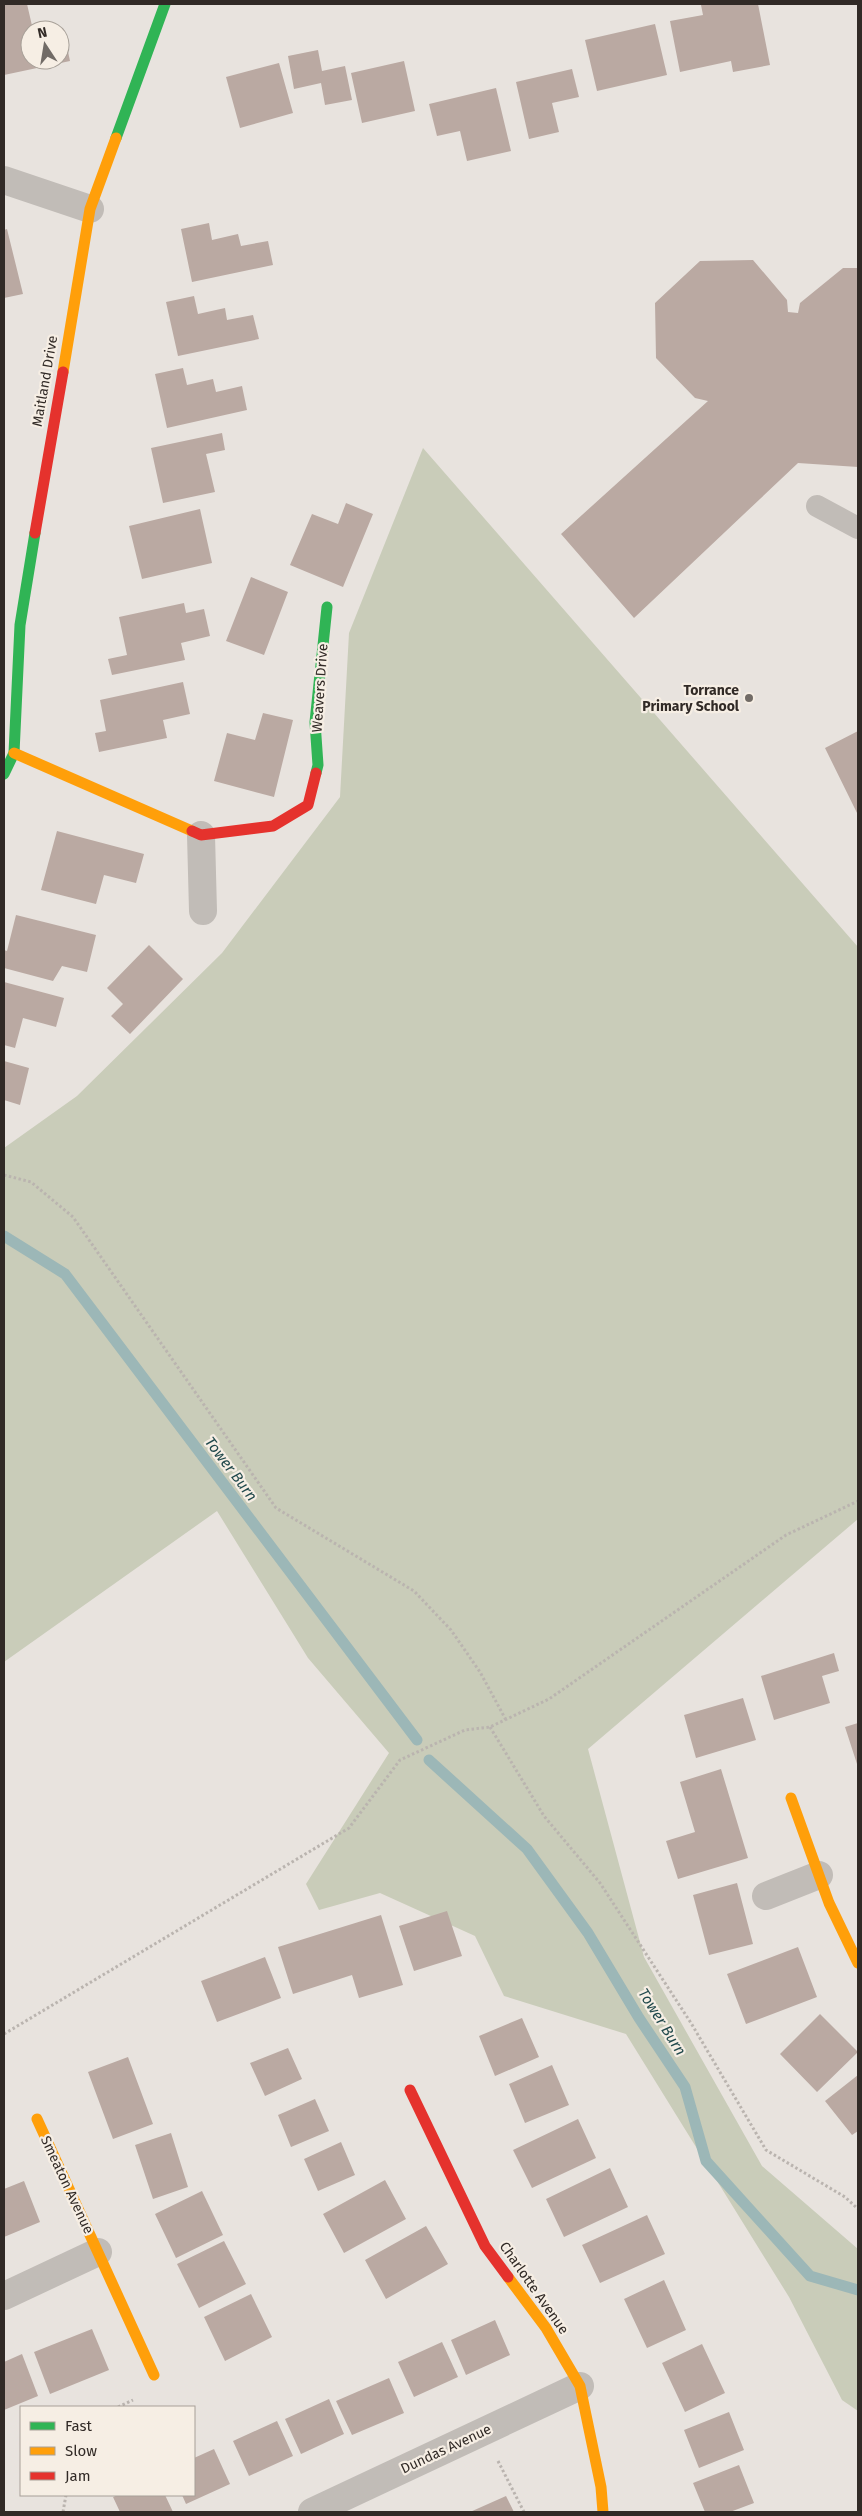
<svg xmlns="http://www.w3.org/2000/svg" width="862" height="2516" viewBox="0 0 862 2516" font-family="'Fira Sans',sans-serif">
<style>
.green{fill:#c9ccb9}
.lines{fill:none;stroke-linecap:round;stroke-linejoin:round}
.stream{stroke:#9cb7b7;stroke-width:11}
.building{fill:#baa9a2}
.path{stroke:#bab4af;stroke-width:3;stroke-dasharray:2.5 2.5;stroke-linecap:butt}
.lane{stroke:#c1bcb7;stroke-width:22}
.street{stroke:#c1bcb7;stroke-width:28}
.fast{stroke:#30b455;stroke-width:11}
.slow{stroke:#ff9f0a;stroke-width:11}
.jam{stroke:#e5322d;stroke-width:11}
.poi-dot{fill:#716b66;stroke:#f6eee4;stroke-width:2}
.labels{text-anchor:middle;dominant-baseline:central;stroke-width:4.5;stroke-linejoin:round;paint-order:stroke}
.street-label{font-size:14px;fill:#312a26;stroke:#f6eee4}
.poi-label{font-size:14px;font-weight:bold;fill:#312a26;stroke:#f6eee4;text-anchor:end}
.water-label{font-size:15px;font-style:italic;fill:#21494c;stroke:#f6eee4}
</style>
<rect width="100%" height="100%" fill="#e8e3de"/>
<!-- green -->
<path class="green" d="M423,448L858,947V1519L588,1749L644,1957L762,2166L858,2249V2411L842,2400L789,2297L626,2034L504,1996L475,1936L380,1893L319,1910L306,1884L389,1753L308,1658L217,1511L4,1662V1148L77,1096L222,953L340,797L349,633Z"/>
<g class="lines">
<!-- stream -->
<path class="stream" d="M4,1236L65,1274L417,1740
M429,1760L527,1849L588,1933L639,2018L685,2087L706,2161L810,2276L858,2290"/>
</g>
<!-- building -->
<path class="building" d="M4,4H27L33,30H30V60H60V28H63L70,61L4,75Z
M706,4H758L770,65L733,72L731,61L680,72L670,21L703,15L701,5Z
M655,24L667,75L597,91L585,40Z
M318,50L322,71L345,66L352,100L325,105L321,83L294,89L288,56Z
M404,61L415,111L362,123L351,73Z
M279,63L293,113L240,128L226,77Z
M572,69L579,97L552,103L559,132L529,139L516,82Z
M496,88L511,151L467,161L460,131L437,136L429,104Z
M209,223L212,240L238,234L241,246L268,241L273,265L192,282L181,229Z
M7,229L23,294L4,298V230Z
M753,260L787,300L788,312L798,313L800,303L843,268H858V467L798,463L634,618L561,534L708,401L695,398L656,358L655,303L700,261Z
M194,296L198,314L225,308L227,320L253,315L259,339L178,356L166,302Z
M183,368L187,385L213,379L216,392L242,386L247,410L167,428L155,374Z
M222,433L225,450L206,454L215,492L163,503L151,448Z
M346,503L373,514L343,587L290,565L312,514L338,524Z
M200,509L212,563L142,579L129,526Z
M251,577L288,592L264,655L226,641Z
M184,603L186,613L204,609L210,636L181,643L185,660L112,675L108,659L127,655L119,617Z
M183,682L190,714L163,720L167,738L99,752L95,733L106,731L100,700Z
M263,713L293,720L274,797L214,781L227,733L255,740Z
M858,731V815L825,748Z
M57,831L144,854L136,883L104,875L96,904L41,890Z
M16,915L96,935L87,972L62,966L53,981L4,968V950L7,951Z
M149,945L183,979L130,1034L111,1016L123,1004L107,988Z
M4,982L64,998L56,1027L23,1018L15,1048L4,1045Z
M4,1061L29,1068L20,1105L4,1100Z
M834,1653L839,1671L822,1676L830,1703L774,1720L761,1676Z
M743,1698L756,1740L696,1758L684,1715Z
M858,1723V1764H857L845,1727Z
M721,1769L748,1858L678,1879L666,1841L695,1832L680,1782Z
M737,1883L753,1944L709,1955L693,1895Z
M447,1911L462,1956L414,1971L399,1926Z
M381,1915L403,1985L359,1998L352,1975L293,1994L278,1947Z
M798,1947L817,1997L746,2024L727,1974Z
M265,1957L281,1998L217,2022L201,1981Z
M820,2014L858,2052L817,2092L780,2054Z
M522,2018L539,2057L495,2076L479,2036Z
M288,2048L302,2079L265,2096L250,2063Z
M128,2057L153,2124L113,2139L88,2072Z
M552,2065L569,2105L525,2123L509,2084Z
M858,2075V2131L852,2135L825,2101Z
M315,2099L329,2131L291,2147L278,2115Z
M578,2119L596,2158L532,2188L513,2150Z
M171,2133L188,2187L153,2199L135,2145Z
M341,2142L355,2175L318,2191L304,2159Z
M610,2168L628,2207L564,2237L546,2199Z
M385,2180L406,2219L344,2253L323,2214Z
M24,2181L40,2222L4,2237V2189Z
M202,2191L223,2235L176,2258L155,2214Z
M647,2215L665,2254L600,2283L582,2245Z
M426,2226L448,2264L386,2299L365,2260Z
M224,2241L246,2284L199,2308L177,2264Z
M664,2280L686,2330L647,2348L624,2299Z
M251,2294L272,2337L225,2361L204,2317Z
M495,2320L510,2355L466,2375L451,2340Z
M92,2329L109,2370L50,2394L34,2352Z
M442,2342L458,2377L414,2397L398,2362Z
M702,2344L725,2393L685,2412L662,2363Z
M22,2354L38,2396L4,2410V2362Z
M389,2378L404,2413L352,2435L336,2401Z
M329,2399L344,2434L301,2454L285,2419Z
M729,2412L744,2450L699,2468L684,2430Z
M277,2421L293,2456L249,2476L233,2441Z
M214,2449L230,2484L186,2504L182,2495H194V2458Z
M739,2465L754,2503L730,2512H705L693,2483Z
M118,2495H165L173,2512H120L113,2497Z
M506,2496L514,2512H470Z"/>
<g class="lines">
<!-- path -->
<path class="path" d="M4,1175L31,1182L73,1217L276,1508L414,1591L451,1630L480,1672L506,1720
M490,1727L544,1816L600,1883L691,2023L766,2150L845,2197L858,2209
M4,2034L349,1828L400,1760L465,1730L490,1727L549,1699L786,1535L858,1501
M118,2407L133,2400
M498,2461L524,2512
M63,2512L66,2495"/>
<!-- lane -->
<path class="lane" d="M817,506L858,528"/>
<!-- street -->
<path class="street" d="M4,180L90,209
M201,835L203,911
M766,1896L819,1875
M4,2296L98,2252
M312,2512L580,2386"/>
<!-- fast -->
<path class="fast" d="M116,138L165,4
M316,773L318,765L315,722L327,607
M4,774L14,753L20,625L35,533"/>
<!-- slow -->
<path class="slow" d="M63,372L90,209L116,138
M14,753L192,831
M791,1798L829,1903L858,1963
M37,2119L154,2375
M508,2277L546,2328L580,2386L601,2487L603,2512"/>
<!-- jam -->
<path class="jam" d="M35,533L63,372
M192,831L201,835L273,826L308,805L316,773
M410,2090L485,2246L508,2277"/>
</g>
<!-- markers -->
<circle class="poi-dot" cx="749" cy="698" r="5"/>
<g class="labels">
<!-- street labels -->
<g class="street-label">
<text transform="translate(45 381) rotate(-80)">Maitland Drive</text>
<text transform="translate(320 688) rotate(-86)">Weavers Drive</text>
<text transform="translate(67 2185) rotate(65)">Smeaton Avenue</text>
<text transform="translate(534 2288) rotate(55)">Charlotte Avenue</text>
<text transform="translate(446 2449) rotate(-25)">Dundas Avenue</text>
</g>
<!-- poi labels -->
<g class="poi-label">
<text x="739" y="690">Torrance<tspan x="739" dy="16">Primary School</tspan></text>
</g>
<!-- water labels -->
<g class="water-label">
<text transform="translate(231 1469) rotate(53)">Tower Burn</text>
<text transform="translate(662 2022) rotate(58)">Tower Burn</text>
</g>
</g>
<!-- border -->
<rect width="862" height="2516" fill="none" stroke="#312a26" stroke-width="10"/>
<!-- legend -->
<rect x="20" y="2406" width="175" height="90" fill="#f6eee4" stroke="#a7a098"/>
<rect x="30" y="2422" width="25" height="8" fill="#30b455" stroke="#a7a098"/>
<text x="65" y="2431" font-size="15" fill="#312a26">Fast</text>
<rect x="30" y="2447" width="25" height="8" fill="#ff9f0a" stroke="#a7a098"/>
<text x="65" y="2456" font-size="15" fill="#312a26">Slow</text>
<rect x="30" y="2472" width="25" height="8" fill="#e5322d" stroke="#a7a098"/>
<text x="65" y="2481" font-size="15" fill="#312a26">Jam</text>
<!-- north arrow -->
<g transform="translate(45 45) rotate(348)"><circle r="24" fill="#f6eee4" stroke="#a7a098"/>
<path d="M0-4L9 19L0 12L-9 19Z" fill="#716b66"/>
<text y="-8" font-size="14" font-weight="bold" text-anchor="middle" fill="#312a26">N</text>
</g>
</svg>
